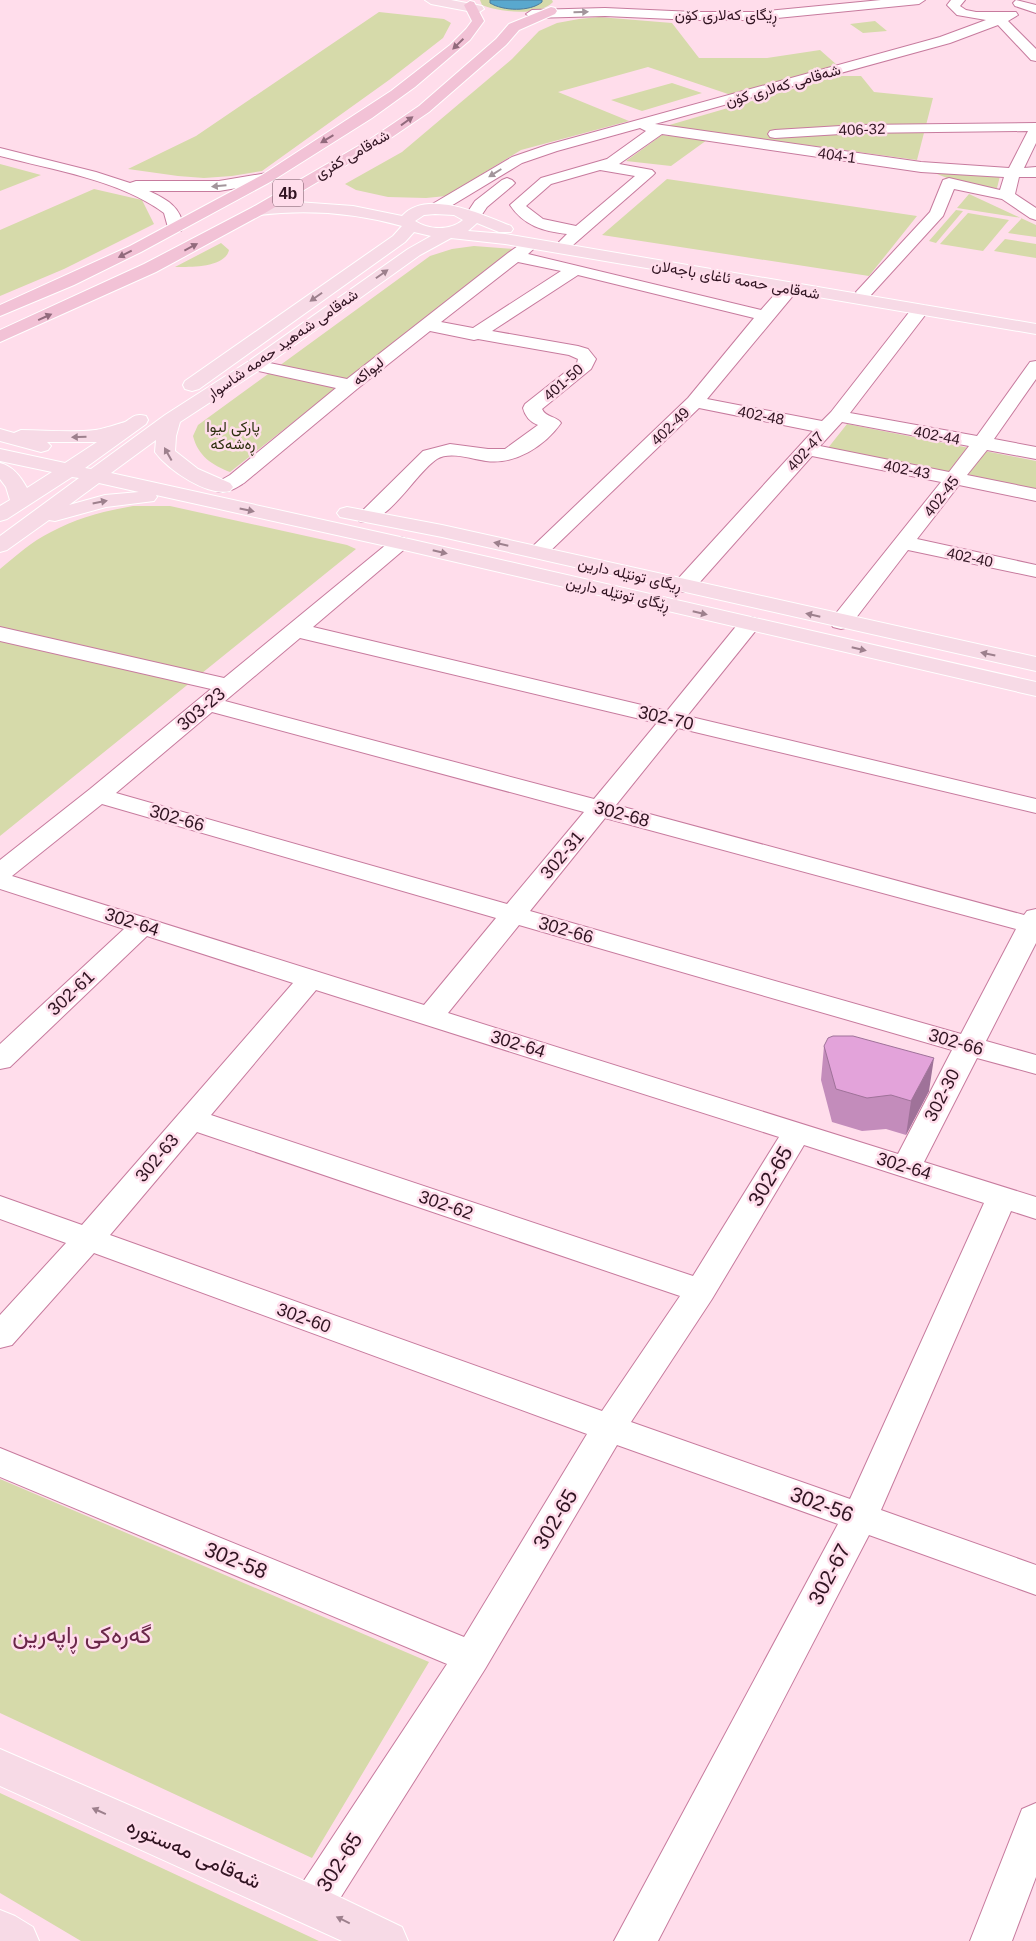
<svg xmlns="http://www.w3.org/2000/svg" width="1036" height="1941" viewBox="0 0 1036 1941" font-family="Helvetica,Vazirmatn,sans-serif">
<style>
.green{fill:#d6daaa}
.water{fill:#59a8ce;stroke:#4d7b9a}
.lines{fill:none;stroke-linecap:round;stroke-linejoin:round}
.minor-casing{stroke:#c77b9e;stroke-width:2}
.major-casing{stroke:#fff;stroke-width:2}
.highway-casing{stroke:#fff;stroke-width:2}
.minor{fill:#fff;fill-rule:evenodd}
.major{fill:#f7dae6;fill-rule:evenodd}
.highway{fill:#f2c2d6;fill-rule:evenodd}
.wall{fill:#c38cbb}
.shaded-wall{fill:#9f7299}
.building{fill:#e3a3da;stroke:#9f7299}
.oneway{fill:#a2959b}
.oneway2{fill:#916a7c}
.oneway3{fill:#9d808d}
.labels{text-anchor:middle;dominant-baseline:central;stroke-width:5;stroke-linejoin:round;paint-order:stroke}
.far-street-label{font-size:15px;fill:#301321;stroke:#ffddeb}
.far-park-label{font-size:15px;fill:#2d2f0e;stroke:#ffddeb}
.shield{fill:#ffddeb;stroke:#6e505e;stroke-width:1}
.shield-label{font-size:16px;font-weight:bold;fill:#301321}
.street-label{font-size:18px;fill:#301321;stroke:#ffddeb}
.near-street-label{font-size:21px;fill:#301321;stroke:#ffddeb}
.near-quarter-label{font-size:24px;fill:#6a2749;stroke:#ffddeb}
</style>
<rect width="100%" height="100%" fill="#ffddeb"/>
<!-- green -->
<path class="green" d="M480,0H552L553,2C539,17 498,12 482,5Z
M379,12L444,19L451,23L443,38L389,80L262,171L232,176L204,178L178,176L128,169L196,136Z
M599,17L672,23L699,58H767L820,50L837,65L814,73L731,95L648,67L558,92L629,121L521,150L446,196L426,198L388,197L356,190L345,184L402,152L512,59L539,31L557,23L579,19Z
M875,21L887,31L863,33L850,24Z
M838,76H861L874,92L933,98L917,160L666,126Z
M672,83L702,93L642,111L611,100Z
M662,135L707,140L671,166L626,161Z
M0,164L41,175L0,191Z
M932,172L1000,176L997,188L975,187L974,184L957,182Z
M667,179L917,216L869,276L602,235Z
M94,189L142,200L154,224L64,269L0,296V230Z
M969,194L1036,225V237L1008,233L1022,218L957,208Z
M956,210L963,211L936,243L929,241Z
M968,213L1009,220L983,251L940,244Z
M1005,239L1036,244V258L994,251Z
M221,243L229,250C225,268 189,267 175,267Z
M474,246L513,249L230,472C212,465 198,456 193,436L198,425L430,256L452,249Z
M847,424L1036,461V489L828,448Z
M133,506H170L347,545L356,549L0,836V569C16,556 32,541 51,532C77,518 104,511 133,506Z
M0,1479L429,1662L312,1858L0,1713Z
M0,1793L319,1941H81L0,1893Z"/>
<!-- water -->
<path class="water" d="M490,0H542V2C530,12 503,11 490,3Z"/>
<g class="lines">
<defs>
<path id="minor" d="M881,0H925L919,4L756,20H694L605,16L532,18L526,14L532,10L605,8L694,12H756Z
M951,0H965L960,6L966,10L976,12H1016L1018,15L1008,21L1036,49V61L1031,60L998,25L950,43L655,124L921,162L1009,168L1028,131L857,133L775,138L770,137L768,134L770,131L775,130L857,125L1036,123V143L1024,168L1036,167V177H1019L1015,194L1036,208V220L1030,218L1002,199L954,189L943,216L870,296H858L856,292L930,212L943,180L949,178L1000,190L1004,177L921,172L662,134L619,164L652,170L655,173L652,176L573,245H561L559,242L567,234C543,231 524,226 510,205L541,178L607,159L646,131L640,128L557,151L522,163L441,212H429L427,209L429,206L512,157L547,145L940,37L986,20L957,15L947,5ZM600,170L635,176L576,226L543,219L526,206L551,184Z
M1016,0L1036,5V13L1015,6L1013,3Z
M0,148L96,172L130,183L136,181H219L267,173L272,175L275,178L272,181L267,183L219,191H149C166,199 182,207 183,228L181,231H169L164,213C120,180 53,170 0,156Z
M507,178L512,180L515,183L512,186L487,207L477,222H465L463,219L475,201L502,180Z
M531,239L537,241L539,244L528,254L761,310L784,284H796L798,288L796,292L707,399L822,421L831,412L914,306L920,305L926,306L929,310L850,413L977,436L1030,362L1036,361V379L994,439L1036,447V459L987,450L967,475L1036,489V501L959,485L917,539L1036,565V577L908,550L849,627L841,629L833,627L830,622L833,617L941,482L812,456L692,591L684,592L676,591L673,586L676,581L813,431L699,408L545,556L538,558L531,556L528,552L531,548L688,398L754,318L578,275L492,331L578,346L588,349L596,359L591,369L542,409C546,418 557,416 561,423C545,446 515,465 486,461C472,459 450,451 437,459C415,473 387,528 359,521L356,517L423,451L450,444L488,449H505L538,425C530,422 525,416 523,408L525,404L577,363L578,359L569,355L478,339L474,340L430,331L357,389L244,483C234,489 227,494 216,491L213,487L216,483L230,475L336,388L249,369L246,365L249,361L255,360L347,379L508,253L525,241ZM518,262L561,271L473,328L441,322ZM842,422L969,446L949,472L820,446Z
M400,537L407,539L410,543L407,547L313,627L667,711L742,619L750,617L758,619L761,624L687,716L1036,799V813L678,728L616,805L1024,915L1027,911L1036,909V943L986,1041L1036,1055V1074L977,1058L924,1162L1036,1197V1219L1011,1211L881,1510L1036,1565V1595L869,1535L658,1941H614L838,1524L617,1445L485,1669L327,1919L312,1925L297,1919L291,1905L297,1891L447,1664L0,1477V1448L464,1637L587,1434L94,1253L12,1345L0,1348V1315L66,1243L0,1219V1196L82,1225L293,983L147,936L10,1067L0,1069V1044L124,929L0,889V860L90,789L211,689L0,641V627L224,678L393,539ZM300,638L657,723L594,799L225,701ZM212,712L584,812L507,904L116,793ZM102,804L496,918L424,1005L12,876ZM605,818L1016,929L961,1034L530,911ZM519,925L952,1050L898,1154L448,1013ZM316,990L779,1137L693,1276L211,1115ZM197,1132L680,1296L602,1411L110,1235ZM804,1145L984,1203L850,1499L631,1422L712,1299Z
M1036,1803V1877L1012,1941H970L1022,1809Z"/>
<path id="major" d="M425,0H451L482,6L484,9L478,13L431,4Z
M297,202L353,206L402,216C427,188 483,215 511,226L513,229L511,232H499L477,223L468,231L505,234L1036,324V334L505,244L451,238L420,255L261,369L180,422L176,436L175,451L198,469L230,483L233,487L230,491C208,497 168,470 155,452L156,440L111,473L400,537L1036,682V696L400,549L156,495L157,497L154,501L106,507L55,521L49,520L7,550L0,552V536L79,478L72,477L7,519L0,521V506L10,500L6,487L0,479V463C13,466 21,477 27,488L52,472L0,461V449L65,463L97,442H47L51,446L48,450L41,452L0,441V429L14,433L21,430C45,430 71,433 95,430C99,430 122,423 125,422C133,417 135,413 146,416L148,420L146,424L85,468L91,469L165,415L249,361L408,249L431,236L414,232L405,242L199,389L192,391L185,389L183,385L185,381L393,236L402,226C355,213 308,209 259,215L253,213L251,210L253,207L259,205ZM435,214L454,215L463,220C450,231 429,230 415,221L424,215ZM99,483L139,492L105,495L69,505Z
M347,507L442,525L1036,657V671L442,537L340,517L337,513L340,509Z
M0,1749L327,1891L402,1927L408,1941H342L0,1786Z
M0,1910L15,1916L33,1927L39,1941H0Z"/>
<path id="highway" d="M470,1L474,2L484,21L470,40L415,87L372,118L272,181L141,252L74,285L0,316V305L130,246L262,175L391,91L450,45L466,29L472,21L464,5Z
M551,7L555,8L557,11L555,14L519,30L506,45L429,112L382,144L265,213L156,272L0,342V330L144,264L253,207L372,138L419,106L496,39L509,24Z"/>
</defs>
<!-- minor casing -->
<use href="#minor" class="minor-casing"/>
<!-- major casing -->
<use href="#major" class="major-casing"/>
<!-- highway casing -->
<use href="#highway" class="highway-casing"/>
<!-- minor -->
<use href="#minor" class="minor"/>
<!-- major -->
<use href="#major" class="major"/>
<!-- highway -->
<use href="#highway" class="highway"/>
</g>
<!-- wall -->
<path class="wall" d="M824,1046L929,1091L906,1135L886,1129L862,1131L832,1122L821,1080Z"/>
<!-- shaded-wall -->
<path class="shaded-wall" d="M934,1058L929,1091L906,1135L911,1101Z"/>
<!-- building -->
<path class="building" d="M833,1036H853L934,1058L911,1101L891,1095L867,1098L836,1089L824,1046L828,1038Z"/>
<!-- one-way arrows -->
<defs><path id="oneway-solid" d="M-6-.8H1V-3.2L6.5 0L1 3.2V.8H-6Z" transform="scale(1.25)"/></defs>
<g class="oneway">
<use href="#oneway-solid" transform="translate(581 12) rotate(-2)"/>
<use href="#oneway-solid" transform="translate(495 173) rotate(148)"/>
<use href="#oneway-solid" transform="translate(219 186) rotate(175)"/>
</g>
<g class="oneway2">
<use href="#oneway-solid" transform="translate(458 44) rotate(136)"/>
<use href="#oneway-solid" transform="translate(407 121) rotate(-36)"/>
<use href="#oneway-solid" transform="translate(327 139) rotate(149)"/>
<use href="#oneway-solid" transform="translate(191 247) rotate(-28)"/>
<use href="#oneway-solid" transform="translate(125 254) rotate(153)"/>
<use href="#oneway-solid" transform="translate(45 317) rotate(-24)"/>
</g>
<g class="oneway3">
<use href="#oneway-solid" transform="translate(382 274) rotate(-35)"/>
<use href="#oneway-solid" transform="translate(316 297) rotate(145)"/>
<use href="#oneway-solid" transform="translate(79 437) rotate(178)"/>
<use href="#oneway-solid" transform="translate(168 454) rotate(-119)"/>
<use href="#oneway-solid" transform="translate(100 502) rotate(-11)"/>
<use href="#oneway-solid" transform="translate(247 510) rotate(12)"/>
<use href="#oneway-solid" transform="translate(501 544) rotate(-167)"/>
<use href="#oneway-solid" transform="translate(440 552) rotate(13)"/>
<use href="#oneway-solid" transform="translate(700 613) rotate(13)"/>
<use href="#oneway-solid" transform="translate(813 615) rotate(-167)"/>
<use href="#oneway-solid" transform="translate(859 649) rotate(13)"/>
<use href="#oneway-solid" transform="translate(988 654) rotate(-168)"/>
<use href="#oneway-solid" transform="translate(99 1811) rotate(-156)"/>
<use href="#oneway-solid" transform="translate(343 1920) rotate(-154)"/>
</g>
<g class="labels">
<!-- far-street labels -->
<g class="far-street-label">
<text x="726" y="14">ڕێگای کەلاری کۆن</text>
<text transform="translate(783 85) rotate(-16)">شەقامی کەلاری کۆن</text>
<text transform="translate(862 129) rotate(-2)">406-32</text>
<text transform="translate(352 154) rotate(-30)">شەقامی کفری</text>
<text transform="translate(837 155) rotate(8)">404-1</text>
<text transform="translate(736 279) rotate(10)">شەقامی حەمە ئاغای باجەلان</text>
<text transform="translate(282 344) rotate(-35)">شەقامی شەهید حەمە شاسوار</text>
<text transform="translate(368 371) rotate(-39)">لیواکە</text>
<text transform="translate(563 382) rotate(-41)">401-50</text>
<text transform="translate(761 415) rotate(11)">402-48</text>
<text transform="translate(670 426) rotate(-44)">402-49</text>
<text transform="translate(937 435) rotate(11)">402-44</text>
<text transform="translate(805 451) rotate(-48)">402-47</text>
<text transform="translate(907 469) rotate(11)">402-43</text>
<text transform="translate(941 496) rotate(-52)">402-45</text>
<text transform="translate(970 557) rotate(12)">402-40</text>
<text transform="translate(630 574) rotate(13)">ڕیگای تونێلە دارین</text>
<text transform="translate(618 593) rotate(13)">ڕێگای تونێلە دارین</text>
</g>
<!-- far-park labels -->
<g class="far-park-label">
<text x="233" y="426">پارکی لیوا<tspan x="233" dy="17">ڕەشەکە</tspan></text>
</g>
<!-- shield labels -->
<rect class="shield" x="273" y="179.5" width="30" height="27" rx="4"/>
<g class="shield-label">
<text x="288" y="193">4b</text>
</g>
<!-- street labels -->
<g class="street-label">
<text transform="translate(201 709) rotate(-40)">303-23</text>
<text transform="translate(666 718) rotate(13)">302-70</text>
<text transform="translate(622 814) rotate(15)">302-68</text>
<text transform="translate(177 818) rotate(16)">302-66</text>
<text transform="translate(562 855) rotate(-50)">302-31</text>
<text transform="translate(132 922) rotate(18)">302-64</text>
<text transform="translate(566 930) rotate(16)">302-66</text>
<text transform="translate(71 993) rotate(-43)">302-61</text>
<text transform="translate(956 1042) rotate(16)">302-66</text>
<text transform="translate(518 1044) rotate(17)">302-64</text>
<text transform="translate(942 1095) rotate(-63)">302-30</text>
<text transform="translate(157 1158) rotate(-50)">302-63</text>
<text transform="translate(904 1166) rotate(17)">302-64</text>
<text transform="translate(446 1205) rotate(19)">302-62</text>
<text transform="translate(304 1318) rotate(20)">302-60</text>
</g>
<!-- near-street labels -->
<g class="near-street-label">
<text transform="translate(770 1176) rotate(-59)">302-65</text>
<text transform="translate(822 1504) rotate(20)">302-56</text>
<text transform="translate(555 1519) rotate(-59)">302-65</text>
<text transform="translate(236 1560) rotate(22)">302-58</text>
<text transform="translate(829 1574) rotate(-62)">302-67</text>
<text transform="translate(194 1853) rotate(24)">شەقامی مەستورە</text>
<text transform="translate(339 1862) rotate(-57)">302-65</text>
</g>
<!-- near-quarter labels -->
<g class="near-quarter-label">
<text x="82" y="1634">گەرەکی ڕاپەرین</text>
</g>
</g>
</svg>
